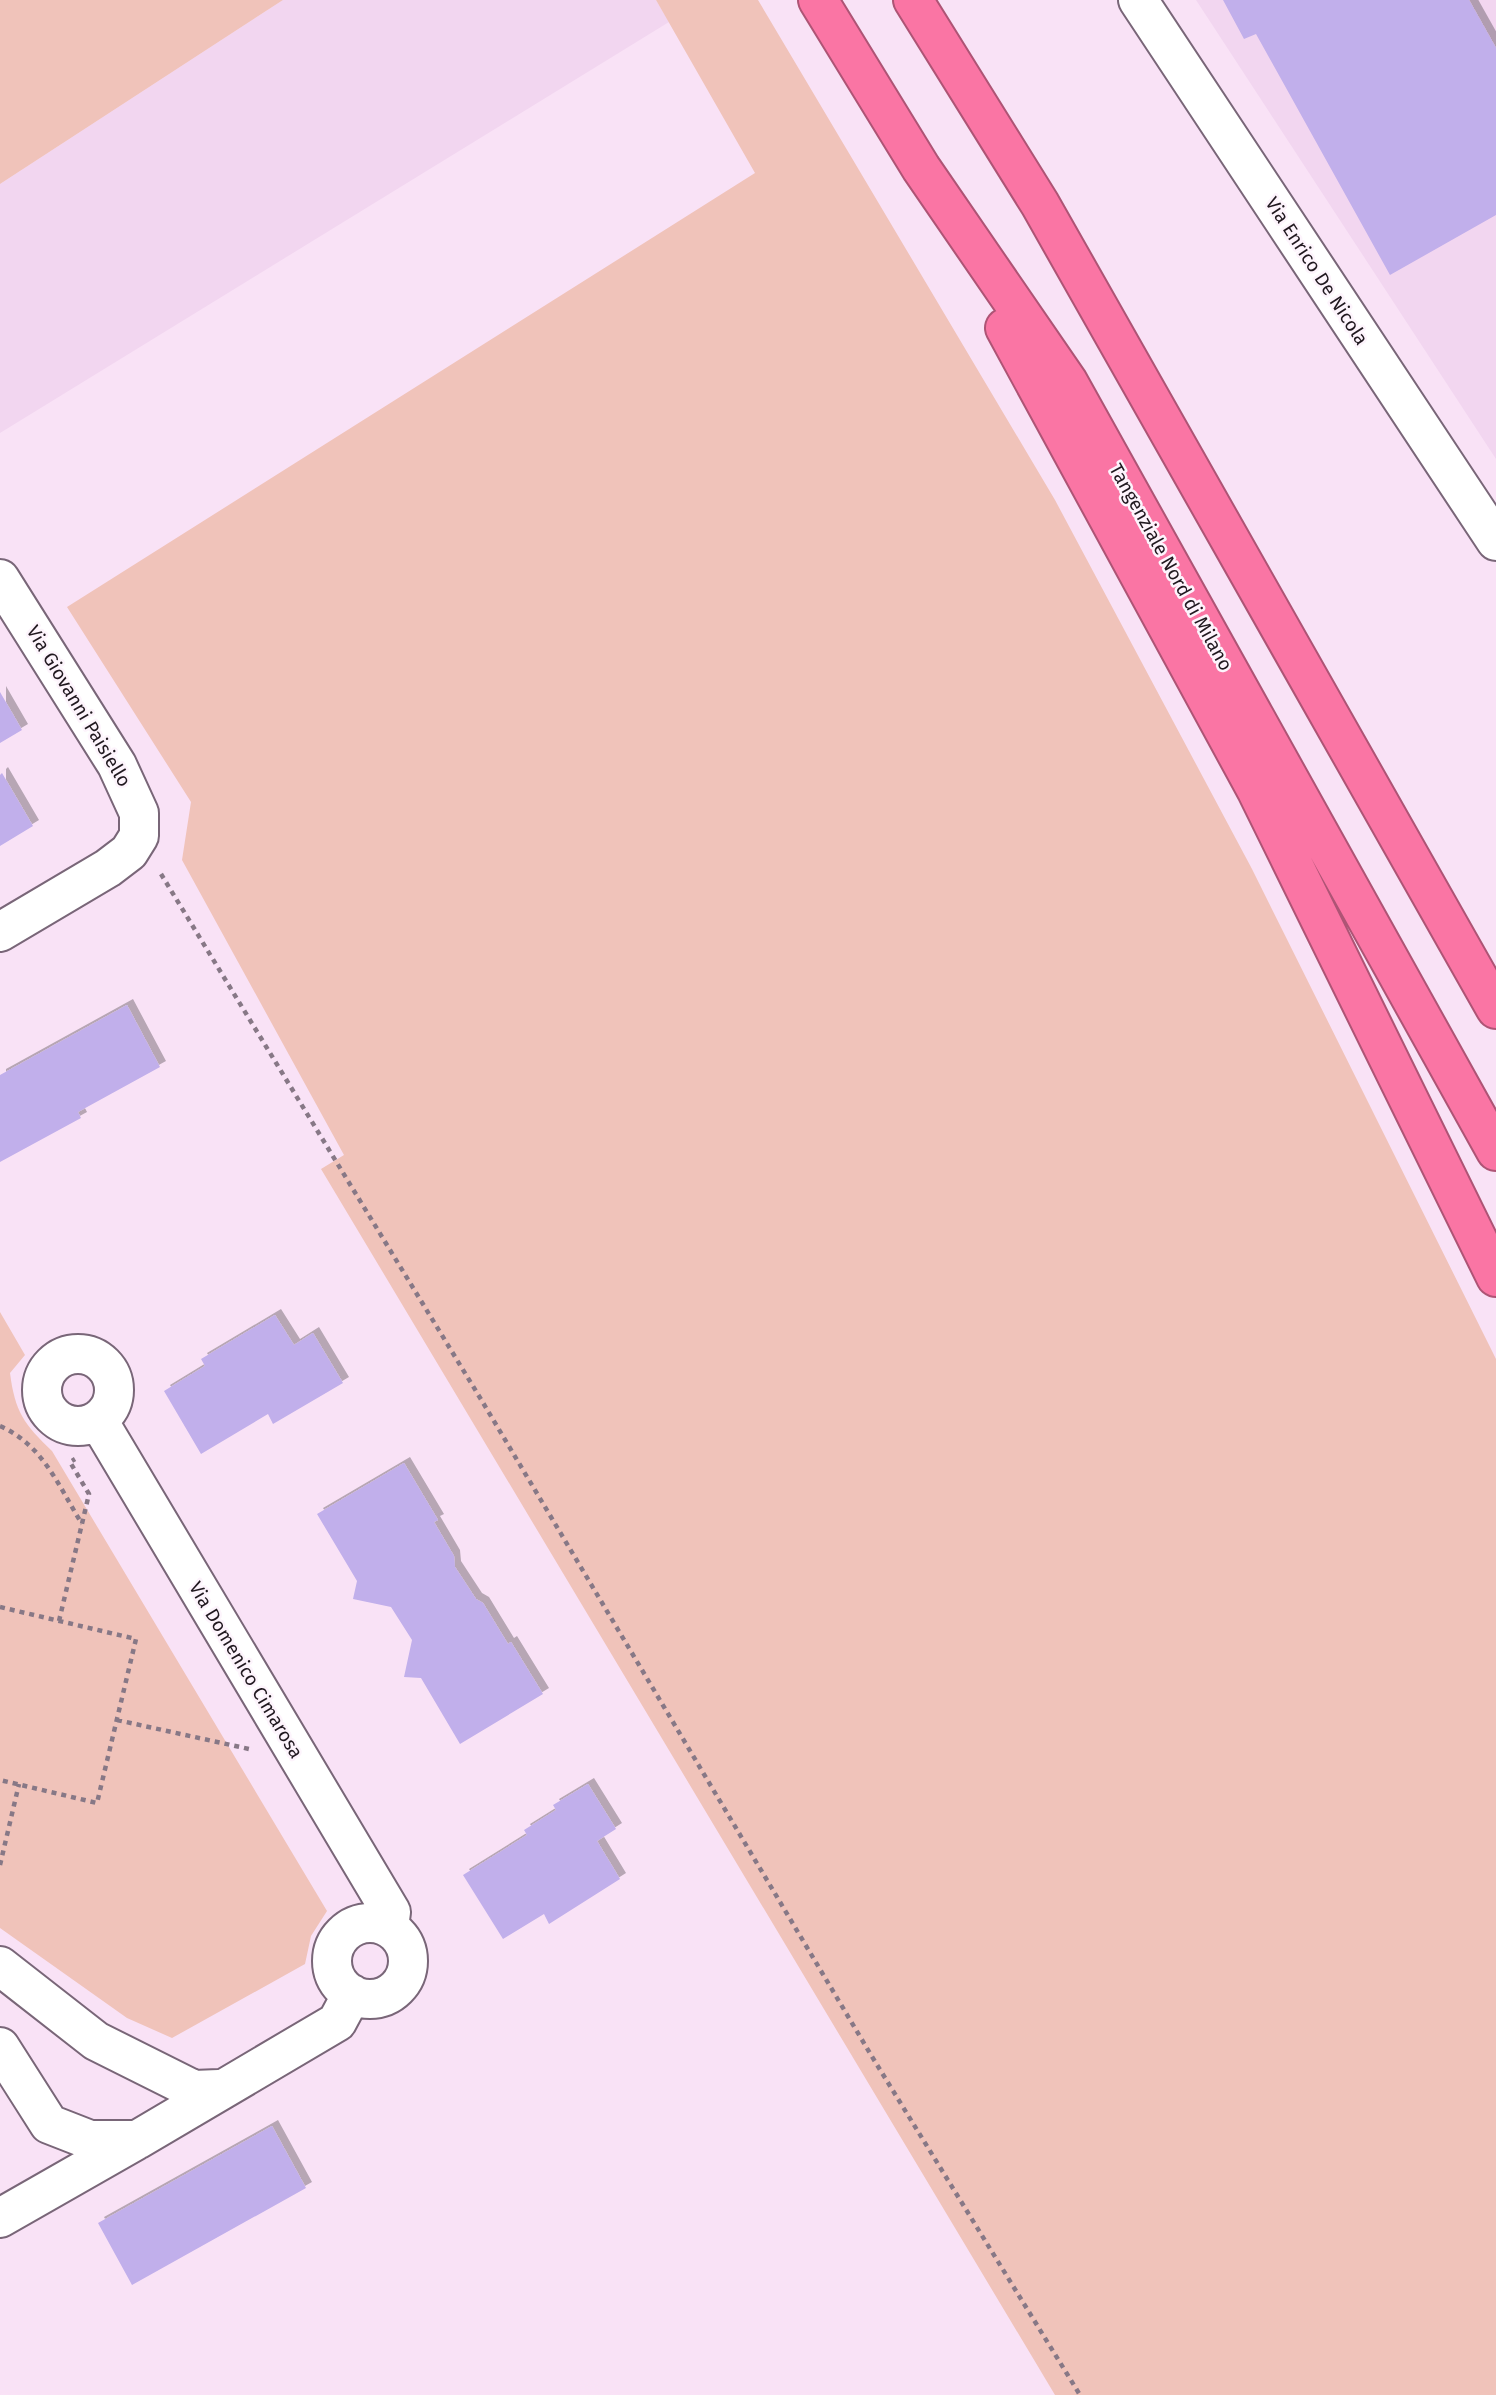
<svg xmlns="http://www.w3.org/2000/svg" width="1496" height="2395" viewBox="0 0 1496 2395" font-family="'Fira Sans',sans-serif">
<style>
.built{fill:#f2d6f0}
.green{fill:#f0c3ba}
.building{fill:#c1afeb;filter:url(#shadow)}
.lines{fill:none;stroke-linecap:round;stroke-linejoin:round}
.street-casing{stroke:#796678;stroke-width:42}
.highway-casing{stroke:#ae5475;stroke-width:42}
.path{stroke:#877886;stroke-width:4.5;stroke-dasharray:5 5;stroke-linecap:butt}
.street{stroke:#fff;stroke-width:38}
.highway{stroke:#fa75a4;stroke-width:38}
.labels{text-anchor:middle;dominant-baseline:central;stroke-width:5;stroke-linejoin:round;paint-order:stroke}
.street-label{font-size:19px;fill:#20181f;stroke:#fdf4fc}
</style>
<defs>
<filter id="shadow"><feDropShadow dx="6" dy="-6" stdDeviation="0" flood-color="#0004"/></filter>
</defs>
<rect width="100%" height="100%" fill="#f9e2f6"/>
<!-- built -->
<path class="built" d="M283,0H656L669,22L0,433V184Z
M1196,0H1496V459Z"/>
<!-- green -->
<path class="green" d="M0,0H283L0,184Z
M656,0H758L1055,500L1252,869L1496,1359V2395H1055L321,1169L344,1155L182,860L191,802L67,607L755,173Z
M0,1312L25,1355L10,1373C15,1412 24,1424 52,1451L327,1911L311,1936L305,1964L172,2038L127,2018L0,1928Z"/>
<!-- building -->
<path class="building" d="M1223,0H1469L1496,48V215L1390,275L1256,34L1244,39Z
M0,692L22,730L0,743Z
M2,773L33,826L0,846V775Z
M127,1005L160,1067L78,1112L81,1118L0,1162V1075Z
M275,1315L294,1345L313,1333L343,1383L273,1424L268,1414L201,1454L164,1391L205,1366L201,1359Z
M404,1463L438,1520L434,1522L454,1556L455,1567L476,1599L483,1603L508,1644L511,1642L543,1694L460,1744L421,1678L404,1677L412,1640L391,1607L353,1599L357,1581L317,1514Z
M588,1784L616,1829L597,1841L620,1879L549,1924L544,1914L503,1939L463,1875L527,1835L524,1830L556,1810L553,1805Z
M272,2126L306,2188L132,2285L98,2223Z"/>
<g class="lines">
<defs>
<path id="street" d="M1138,0L1496,541
M0,579L117,765L139,813V836L129,852L108,868L0,932
M42 1390a36 36 0 1 1 72 0a36 36 0 1 1-72 0Z
M104,1415L99,1422L391,1912L389,1927
M332 1961a38 38 0 1 1 76 0a38 38 0 1 1-76 0Z
M0,1966L96,2041L194,2090L219,2089
M0,2047L49,2124L90,2140H137L337,2022L352,1994
M0,2218L135,2141"/>
<path id="highway" d="M818,0L921,168L1068,382L1496,1151
M913,0L1040,204L1496,1009
M1005,328L1257,791L1496,1277"/>
</defs>
<!-- street casing -->
<use href="#street" class="street-casing"/>
<!-- highway casing -->
<use href="#highway" class="highway-casing"/>
<!-- path -->
<path class="path" d="M161,874L482,1401L871,2055L1080,2395
M0,1426C43,1445 58,1485 82,1524
M0,1607L136,1639L97,1803L0,1780
M59,1621L89,1494L70,1462L75,1459
M117,1720L249,1749
M0,1865L19,1784"/>
<!-- street -->
<use href="#street" class="street"/>
<!-- highway -->
<use href="#highway" class="highway"/>
</g>
<g class="labels">
<!-- street labels -->
<g class="street-label">
<text transform="translate(1317 271) rotate(57)">Via Enrico De Nicola</text>
<text transform="translate(1171 567) rotate(61)">Tangenziale Nord di Milano</text>
<text transform="translate(79 706) rotate(59)">Via Giovanni Paisiello</text>
<text transform="translate(246 1670) rotate(59)">Via Domenico Cimarosa</text>
</g>
</g>
</svg>
